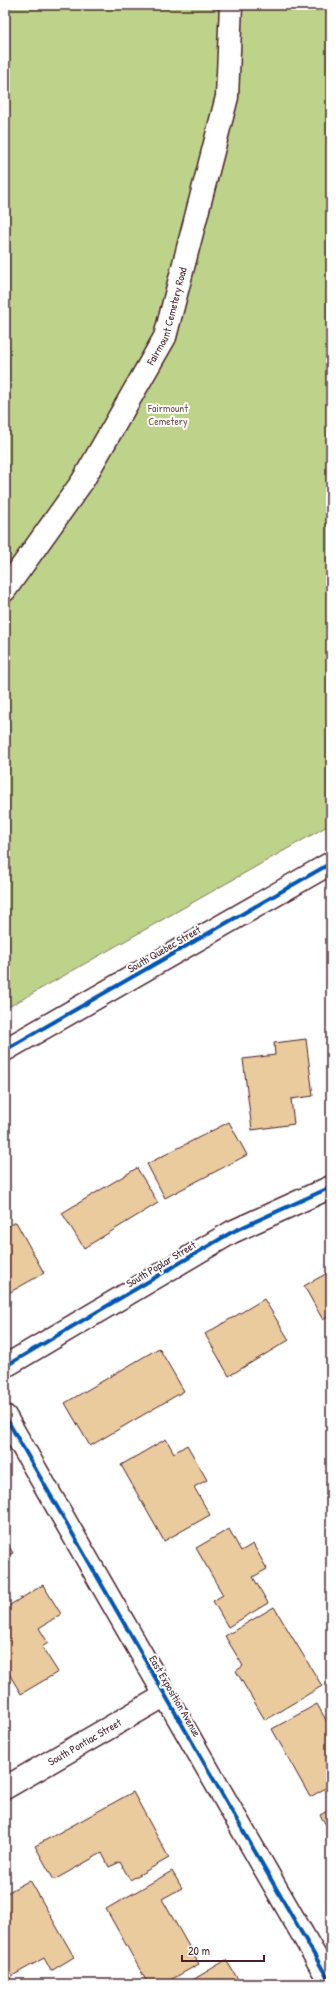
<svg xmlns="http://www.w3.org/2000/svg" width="336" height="1989" viewBox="0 0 336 1989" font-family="'Patrick Hand',sans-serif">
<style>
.green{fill:#bcd389;stroke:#83795a}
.building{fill:#eacb9d;stroke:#4a1f2b}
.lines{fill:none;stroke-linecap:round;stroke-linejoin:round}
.minor-casing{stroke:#4a1f2b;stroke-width:25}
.major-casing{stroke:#4a1f2b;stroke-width:25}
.minor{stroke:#fff;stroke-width:22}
.major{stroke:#fff;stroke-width:22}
.cycleway-casing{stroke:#fff;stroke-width:6}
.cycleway{stroke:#0057b8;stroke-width:4}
.labels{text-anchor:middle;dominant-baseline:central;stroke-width:4;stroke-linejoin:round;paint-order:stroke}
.street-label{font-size:11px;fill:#4a1f2b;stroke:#fff}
.park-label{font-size:11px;fill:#6c5547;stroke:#fff}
</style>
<rect width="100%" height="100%" fill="#fff"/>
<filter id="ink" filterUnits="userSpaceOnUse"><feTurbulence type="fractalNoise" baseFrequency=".025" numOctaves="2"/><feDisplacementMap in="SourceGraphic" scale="8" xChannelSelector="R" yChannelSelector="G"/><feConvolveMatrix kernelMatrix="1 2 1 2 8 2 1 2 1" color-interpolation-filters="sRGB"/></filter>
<g filter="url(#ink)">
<!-- green -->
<path class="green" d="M5,5H331V824L5,1009Z"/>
<!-- building -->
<path class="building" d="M306,1039L313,1096L291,1099L294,1124L252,1130L243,1059L275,1055L274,1043Z
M229,1122L247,1155L165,1198L147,1164Z
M137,1168L158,1203L84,1248L62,1213Z
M16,1222L44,1273L5,1295V1223L7,1227Z
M331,1271V1315L323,1320L304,1286Z
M264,1299L289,1340L229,1376L205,1334Z
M159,1348L184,1391L90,1446L65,1403Z
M166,1439L174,1453L187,1445L207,1480L194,1487L210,1515L164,1541L121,1465Z
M229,1529L241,1551L253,1544L267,1569L253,1577L268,1603L228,1627L213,1601L223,1595L196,1548Z
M5,1540L13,1553L5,1557Z
M43,1585L61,1614L39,1628L48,1643L42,1647L58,1672L21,1694L5,1667V1608Z
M274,1607L322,1686L265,1720L236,1671L243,1666L225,1636Z
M317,1704L331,1729V1785L310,1797L272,1729Z
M133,1792L169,1858L130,1880L120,1862L109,1867L102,1853L54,1880L35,1846Z
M331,1809V1833L320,1815Z
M172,1871L182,1888L162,1899L199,1964L163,1984H148L106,1909Z
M30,1880L74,1957L51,1971L44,1958L5,1980V1894Z
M226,1960L241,1984H186Z"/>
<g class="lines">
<defs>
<g id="minor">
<path id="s1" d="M5,590L82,482L165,337L227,97L231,5"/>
<path d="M5,1364H9L232,1232L331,1187"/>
<path d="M5,1416L331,1984"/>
<path id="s2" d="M5,1788L164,1696"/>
</g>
<path id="major" d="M5,1050L331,863"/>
</defs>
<!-- minor casing -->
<use href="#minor" class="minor-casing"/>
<!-- major casing -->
<use href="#major" class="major-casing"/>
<!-- minor -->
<use href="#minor" class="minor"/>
<!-- major -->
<use href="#major" class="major"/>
<defs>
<path id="cycleway" d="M5,1050L331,863
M5,1364H9L232,1232L331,1187
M5,1416L331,1984"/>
</defs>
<!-- cycleway casing -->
<use href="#cycleway" class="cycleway-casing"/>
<!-- cycleway -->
<use href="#cycleway" class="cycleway"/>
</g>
</g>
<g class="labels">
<!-- street labels -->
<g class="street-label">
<text stroke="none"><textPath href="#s1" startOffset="320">Fairmount Cemetery Road</textPath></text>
<text transform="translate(164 949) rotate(-30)">South Quebec Street</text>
<text transform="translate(161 1264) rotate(-31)">South Poplar Street</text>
<text transform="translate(175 1696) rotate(60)">East Exposition Avenue</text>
<text stroke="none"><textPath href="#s2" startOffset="92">South Pontiac Street</textPath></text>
</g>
<!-- park labels -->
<g class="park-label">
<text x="168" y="408">Fairmount<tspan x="168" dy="13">Cemetery</tspan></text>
</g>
</g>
<!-- margin -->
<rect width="336" height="1989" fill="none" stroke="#fff" stroke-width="20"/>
<rect x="10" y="10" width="316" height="1969" fill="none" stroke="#4a1f2b" stroke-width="1.5" filter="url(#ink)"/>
<!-- scale -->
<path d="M182 1955v6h82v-6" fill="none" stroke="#4a1f2b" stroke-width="2"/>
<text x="188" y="1955" font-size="12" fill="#4a1f2b" stroke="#ffffff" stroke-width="3" paint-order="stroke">20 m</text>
</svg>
